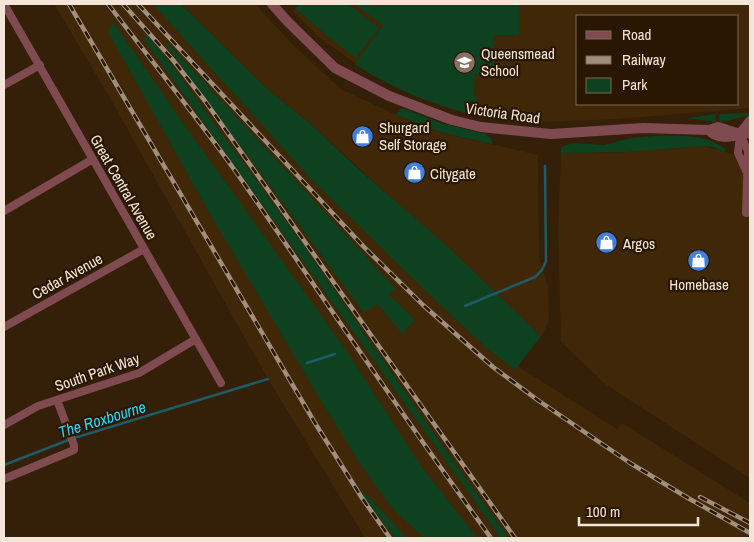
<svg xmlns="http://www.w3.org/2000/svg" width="754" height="542" viewBox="0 0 754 542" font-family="'Archivo Narrow',sans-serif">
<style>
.built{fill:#3f2707;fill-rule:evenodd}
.green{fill:#0e411f}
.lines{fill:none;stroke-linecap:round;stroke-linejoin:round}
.stream{stroke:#1e5a67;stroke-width:2.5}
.minor{stroke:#804a51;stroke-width:8}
.tertiary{stroke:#804a51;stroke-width:10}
.rail-casing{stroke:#9f8f7c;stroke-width:4.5}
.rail{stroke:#2a1701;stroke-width:2.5;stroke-dasharray:8;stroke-linecap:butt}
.labels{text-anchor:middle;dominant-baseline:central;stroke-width:4.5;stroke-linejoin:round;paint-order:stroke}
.poi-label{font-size:15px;fill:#f3e6d8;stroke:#2a1701;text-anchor:start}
.street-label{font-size:15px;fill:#f3e6d8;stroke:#2a1701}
.water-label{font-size:16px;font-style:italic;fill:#2ad6f6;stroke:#2a1701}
</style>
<rect width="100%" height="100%" fill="#342008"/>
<!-- built -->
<path class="built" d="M54,4H171L500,355L617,429L622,423L750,503V538H365L268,379L107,93Z
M181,4H255L293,45L341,89L396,115L443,133L538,155L539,257L548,287L549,322L541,336L314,127L265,87Z
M299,4H750V108L617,119L524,123L463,113L404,91L367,72L320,38L293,11ZM578,16H738V104H578Z
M705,146L746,158L750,157V478L605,384L561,342L558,229L561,153L626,152Z"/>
<!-- green -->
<path class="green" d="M153,4H181L265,87L314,127L356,167L447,246L541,336L515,370L488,349L438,303L310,178Z
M299,4H348L379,28L356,58L326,35L295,8Z
M354,4H519V35H494V75L475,74L474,97L477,98L476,108L479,109V115L525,121L524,123C464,116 406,98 355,64L383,25Z
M113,22L183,123L346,350L421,466L477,538H424L393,509L361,465L321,401L210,214L108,32Z
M147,35C179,72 205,111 234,150C329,277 415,411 509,538H501L143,38Z
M168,43L396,289L388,294L415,320L402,334L378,304L364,313L166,45Z
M400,109H405L441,123L486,134L491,139L492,144L443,133L396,115Z
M750,113V116C737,116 732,121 720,122L719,114Z
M715,114L716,122L688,118Z
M654,136C678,136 708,133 726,150L724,153L713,147L705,146L627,152L561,153V147L573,143L604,145L632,138Z
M365,493L407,538H395L363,496Z"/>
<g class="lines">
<!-- stream -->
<path class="stream" d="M465,306L535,277L542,270L546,261L545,166
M307,363L335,354
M4,465L71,439L268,379"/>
<!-- minor -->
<path class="minor" d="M4,4L221,383
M4,85L40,65
M740,134L748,151L746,213
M740,134L738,153L746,171
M4,211L93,159
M4,327L144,249
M4,425L38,406L139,373L196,339
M4,479L74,450V445L57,400"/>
<!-- tertiary -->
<path class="tertiary" d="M272,4L287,21L335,68L389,96L452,120L481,127L551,134L643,128L709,130L718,127L740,134
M709,130C719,142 736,135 750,133
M740,134L750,121"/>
<defs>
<path id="rail" d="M69,4L315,423L362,498L390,538
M108,4C151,60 195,115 236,172C321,294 404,418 491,538
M123,4L173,60L205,101L515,538
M138,4L364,247L423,305L493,367L539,401L630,463L688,498L750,533
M700,497L750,523"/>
</defs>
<!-- rail casing -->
<use href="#rail" class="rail-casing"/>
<!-- rail -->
<use href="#rail" class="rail"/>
</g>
<!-- icons -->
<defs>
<symbol id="school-disc" viewBox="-11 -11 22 22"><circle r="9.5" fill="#8d6e63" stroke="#2a1701"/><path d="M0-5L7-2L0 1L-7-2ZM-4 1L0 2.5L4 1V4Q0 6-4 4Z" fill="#fff"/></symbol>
<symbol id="shop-disc" viewBox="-11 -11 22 22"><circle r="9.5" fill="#3f7fe0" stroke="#2a1701"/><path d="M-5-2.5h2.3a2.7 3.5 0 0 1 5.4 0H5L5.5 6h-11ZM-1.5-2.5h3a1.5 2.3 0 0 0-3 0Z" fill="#fff"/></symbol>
</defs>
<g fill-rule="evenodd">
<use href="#school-disc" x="452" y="50" width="25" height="25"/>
<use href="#shop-disc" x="350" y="124" width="25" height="25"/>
<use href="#shop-disc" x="402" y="160" width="25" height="25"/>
<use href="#shop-disc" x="594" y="230" width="25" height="25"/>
<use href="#shop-disc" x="686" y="248" width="25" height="25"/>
</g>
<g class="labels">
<!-- poi labels -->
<g class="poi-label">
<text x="481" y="53">Queensmead<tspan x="481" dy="17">School</tspan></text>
<text x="379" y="127">Shurgard<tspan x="379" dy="17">Self Storage</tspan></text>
<text x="430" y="173">Citygate</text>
<text x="623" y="243">Argos</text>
<text x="699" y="284" text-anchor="middle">Homebase</text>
</g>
<!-- street labels -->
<g class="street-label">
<text transform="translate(503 113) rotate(8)">Victoria Road</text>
<text transform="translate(124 187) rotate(60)">Great Central Avenue</text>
<text transform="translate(67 276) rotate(-29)">Cedar Avenue</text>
<text transform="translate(97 372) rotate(-19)">South Park Way</text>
</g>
<!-- water labels -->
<g class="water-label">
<text transform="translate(102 419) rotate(-17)">The Roxbourne</text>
</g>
</g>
<!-- border -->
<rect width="754" height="542" fill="none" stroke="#f3e6d8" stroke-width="10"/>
<!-- legend -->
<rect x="576" y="15" width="162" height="90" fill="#2a1701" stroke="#7a6a57"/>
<rect x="586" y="31" width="25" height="8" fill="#804a51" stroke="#7a6a57"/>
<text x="622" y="40" font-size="15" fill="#f3e6d8">Road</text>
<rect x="586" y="56" width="25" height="8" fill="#9f8f7c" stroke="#7a6a57"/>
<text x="622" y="65" font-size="15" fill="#f3e6d8">Railway</text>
<rect x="586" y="78" width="25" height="15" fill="#0e411f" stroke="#7a6a57"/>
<text x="622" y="90" font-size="15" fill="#f3e6d8">Park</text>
<!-- scale -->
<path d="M579 517v8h119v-8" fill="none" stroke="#f3e6d8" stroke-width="2.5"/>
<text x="586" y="517" font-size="15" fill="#f3e6d8" stroke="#2a1701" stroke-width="4" paint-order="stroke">100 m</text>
</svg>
